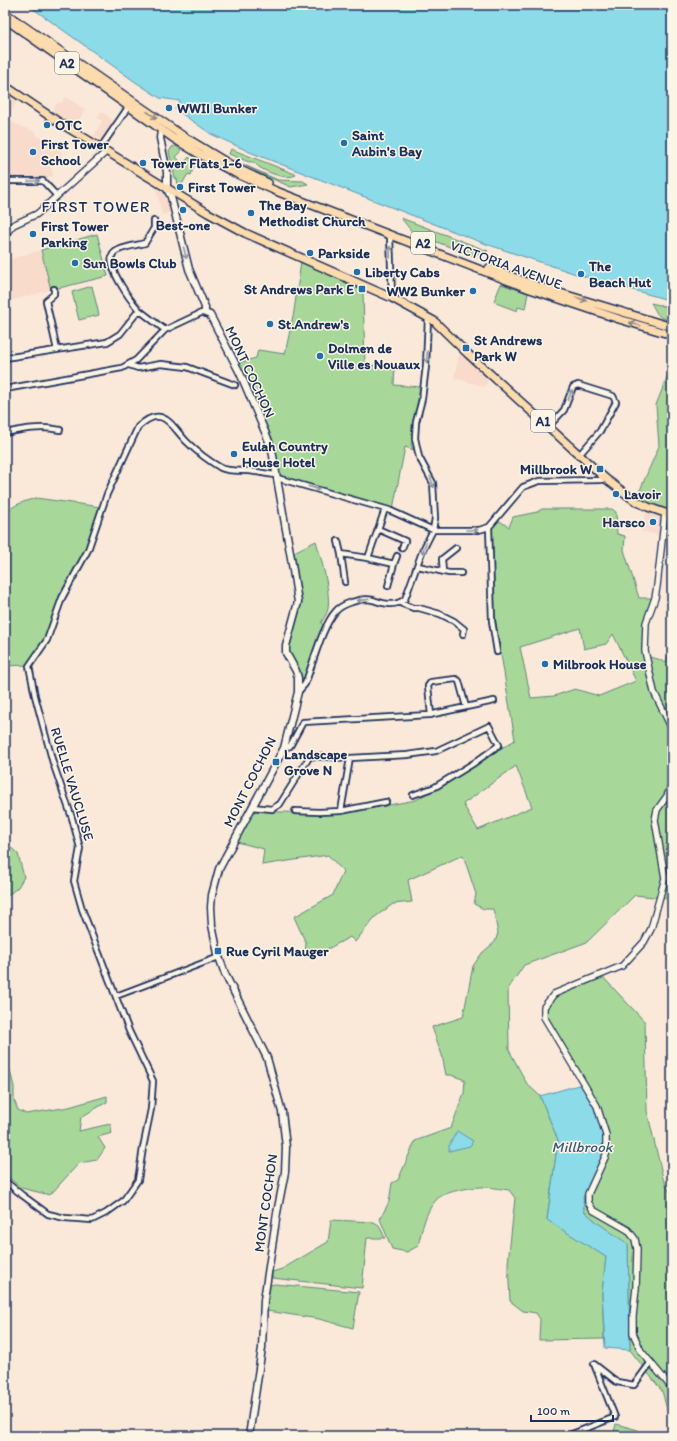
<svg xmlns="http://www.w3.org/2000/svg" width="677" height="1441" viewBox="0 0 677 1441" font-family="Itim,sans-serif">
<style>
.built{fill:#f8dbcb}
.green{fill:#a7d899;stroke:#61847c;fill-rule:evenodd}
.water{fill:#8bdbe8;stroke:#5e96b1}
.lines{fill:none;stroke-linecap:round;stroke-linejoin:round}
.minor-casing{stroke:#1b2f5e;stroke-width:8}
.tertiary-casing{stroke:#1b2f5e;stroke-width:8}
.secondary-casing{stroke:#1b2f5e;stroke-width:9}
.primary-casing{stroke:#1b2f5e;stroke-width:10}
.trunk-casing{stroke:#1b2f5e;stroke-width:10}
.minor{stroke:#fcf5e5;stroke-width:4.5}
.tertiary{stroke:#fcf5e5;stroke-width:5.5}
.secondary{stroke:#fcf5e5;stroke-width:6}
.primary{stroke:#fedbac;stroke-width:7}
.trunk{stroke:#fedbac;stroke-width:7}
.oneway{stroke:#8c8585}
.oneway2{stroke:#8c92a2}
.poi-dot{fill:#1f6fb2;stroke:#fcf5e5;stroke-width:1.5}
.labels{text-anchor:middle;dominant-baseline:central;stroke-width:3;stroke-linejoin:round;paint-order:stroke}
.shield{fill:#fcf5e5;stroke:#5e6a86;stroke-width:1}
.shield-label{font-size:13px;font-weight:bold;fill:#1b2f5e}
.poi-label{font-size:14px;font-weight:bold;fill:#1b2f5e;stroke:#fcf5e5;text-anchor:start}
.street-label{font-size:14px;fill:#1b2f5e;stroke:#fcf5e5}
.water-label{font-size:15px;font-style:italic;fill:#375a80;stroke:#fcf5e5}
.quarter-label{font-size:16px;letter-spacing:1px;fill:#1b2f5e;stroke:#fcf5e5}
</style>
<rect width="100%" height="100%" fill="#fae9d9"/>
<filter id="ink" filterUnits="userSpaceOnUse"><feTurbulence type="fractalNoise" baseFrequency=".025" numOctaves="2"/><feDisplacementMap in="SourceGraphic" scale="8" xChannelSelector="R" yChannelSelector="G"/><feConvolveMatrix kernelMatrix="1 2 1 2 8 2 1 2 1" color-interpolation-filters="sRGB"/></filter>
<g filter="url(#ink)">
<!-- built -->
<path class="built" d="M5,91L18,100L7,120L37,133L36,135L59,145L63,159L54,161L51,165L53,176L43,178L19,180L5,179Z
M65,97L85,109L76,127L64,122L51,113L58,102L61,103Z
M101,111L115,122L103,140L94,136L102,121L97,118Z
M156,188L166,195L172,212L162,215Z
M41,250L51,290L5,302V260Z
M460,351L489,378L485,387L454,378Z
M647,511L660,517L662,522L660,535L642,532L644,518Z"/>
<!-- green -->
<path class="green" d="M176,146L181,150V152L176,157L180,161L178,162L182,166L189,157L195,163L191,175L188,174L182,184H178L177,179L175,178L169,152L172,147Z
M231,149L295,174L296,175C286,180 268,173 259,167C255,164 255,161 249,162L229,154Z
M233,160L278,180L303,181L308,184L291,187L268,177Z
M401,218L488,251L471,255L413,233Z
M97,234L108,276L51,290L41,250Z
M301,262L347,282L363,292L365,366L395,364L394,385L420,387L412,438L411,445L414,450L405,447L393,509L280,476L272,438L238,363L256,358L258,350L285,354L294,311Z
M501,284L528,293L525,309L518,307L517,311L496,303L494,301Z
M92,286L99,315L79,320L72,292Z
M651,303L672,308V321C656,317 659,316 651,303Z
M669,372H672V511L654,507L637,497L659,446L656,405Z
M36,498L101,507L87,550L58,601L53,618L45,638L28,665L5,666V514C14,504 23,502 36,498Z
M542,509H612L616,512L617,534L625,536L624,550L639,598H652L644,630L642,647L649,657L658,659L666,663L672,642V899L635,895L587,942L524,965L508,989L509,1050L527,1084L540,1096L558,1140L547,1219L606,1257L602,1293L604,1339L539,1340L540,1319L536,1313L523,1311L510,1301L508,1263L515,1198L509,1190C502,1189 495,1188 487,1187C476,1186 445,1191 437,1199C425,1211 422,1230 418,1246L407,1252L392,1249L380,1219L389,1202L392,1183L398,1180L415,1141L451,1128L464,1093L465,1080L451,1075H446L442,1055L432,1027L463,1017L473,966L482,953L495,942L498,933L493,909H484L474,904L476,894L463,855L408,880L412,902L393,904L375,917L355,942L350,937L318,954L305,957L306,943L294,917L333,895L343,871L328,855L262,865L264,849L237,842L254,811L340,814L416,800L515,740L492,599L491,529L498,520L509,527L513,517L537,512ZM580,628L584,649L606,644L613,634L636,681L599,696L575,689L554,696L531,698L520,647ZM516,766L532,807L478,830L463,804Z
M316,541C321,558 331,592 328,609C327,614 323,619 321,623L324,626L304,679L301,681L300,671L294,662L289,650L302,602L294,552Z
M5,842L18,854L24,877L18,887L5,898Z
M601,975L645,1022L647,1111L663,1178L672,1197V1428L662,1391L630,1350L628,1245L598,1223L584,1211L583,1197L606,1155L597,1106L544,1017V1007L554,994Z
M9,1066L14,1087V1100L18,1110L26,1114L69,1107L107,1096V1102L81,1117L79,1131L110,1124L112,1133L98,1137L105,1148L97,1160L79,1163L50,1195L21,1188L5,1174V1068Z
M331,1220L374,1222L379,1225L385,1238H367L362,1288L272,1278V1272L282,1269L328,1242Z
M275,1284L359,1292L353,1328L319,1319L267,1311L269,1289L270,1285Z
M616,1424L638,1430L636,1436H613Z"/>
<!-- water -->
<path class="water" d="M28,5H672V301L583,276V274L579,273V275L483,243L252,153L211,134L175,109L180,101L160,98L134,81Z
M582,1084L598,1109L606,1135V1155L583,1197L584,1211L598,1223L628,1244L630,1350L605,1348L602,1293L606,1257L547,1220L558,1140L540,1096Z
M457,1131L473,1141L470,1146L449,1151V1146Z"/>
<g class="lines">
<defs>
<path id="minor" d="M101,147L129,106
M5,181H43L57,196
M390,235L392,298
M54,289V294L46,301L57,350
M139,310C131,301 105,266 113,254C116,248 138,245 145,243L154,228V221
M5,358L107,342L120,334L139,310L165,330
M129,365L138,368L161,364L187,367L235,385
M5,389L122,368L136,360L165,330L201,313H205
M549,426L564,410L573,387L578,385L613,396L616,402L600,431L580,454
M5,433C24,429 41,426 60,430
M277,478L389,510L433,530H479L489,527L523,487L539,481L600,480L606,479
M489,527L492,621L497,652
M378,529L405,541L402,548
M338,541L341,554
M368,558L394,564L388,586
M394,564L397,556
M418,566L449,573H461
M443,572L442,559L456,548
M345,582L341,554L368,558L385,509
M400,603L413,608H419L440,614L454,621L464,629L463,634
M298,692L305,684C313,664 322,626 336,611C340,606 346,604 352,602C359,600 365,598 373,600C384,604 395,607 405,599L422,552L433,530L435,518L433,483L419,457L415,438L416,422L422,399L426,366L428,318
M431,715L428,686L431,682L456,679L459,681L466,707
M284,748L290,746L303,722L429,715L494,701
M252,807L272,809L280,804L310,756L350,758L407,755L436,751L489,726L499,745L474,763L435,787L413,795
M295,811L319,812L341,811L386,802
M341,811L350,758
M116,996L219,957
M5,1181L22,1195L48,1214L65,1218L92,1220L106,1213L123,1201L138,1180L143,1148L151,1109L153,1081L129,1031L82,909L74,881L80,848L72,818L53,763L35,696L29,666L47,640L62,598L88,550L107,494L138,427C163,403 171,426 187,442C197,452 209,461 221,468C230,472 240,470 249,471C258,472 267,474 276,475
M567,1436L615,1417L594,1364L617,1382L634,1385L651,1362"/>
<path id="tertiary" d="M5,235L13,225L37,214L107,151
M665,513L657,586L655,598L646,623L645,651L654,692L672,729
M672,784L667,796L657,810L655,820L665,878L651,929L644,942L622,966L554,994L544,1007V1017L597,1106L606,1135V1155L588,1194V1202L593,1210L628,1230L635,1239L637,1249L636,1288L633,1316V1333L641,1351L671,1387L672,1394"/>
<path id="secondary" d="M161,130L160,138L167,172V189L171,197L189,269L205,307V313L210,315L240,373L268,439L272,450L291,558L298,602L286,646V653L296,671L298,678V692L284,748L219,869L212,895L211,907L212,925L218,954L225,974L267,1058L282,1112L286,1147L285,1172L277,1213L264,1300L262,1348L249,1436"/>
<path id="primary" d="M5,86L60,123L208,213L245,233L392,298L434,321L468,354L606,479L634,500L648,507L665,513L672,514"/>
<path id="trunk" d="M5,13L183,136L236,168L268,183
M5,19L173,138L199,154L235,173L276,191L530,289L619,319L672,335
M489,268L537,286L672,327"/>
</defs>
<!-- minor casing -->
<use href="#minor" class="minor-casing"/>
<!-- tertiary casing -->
<use href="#tertiary" class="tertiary-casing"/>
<!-- secondary casing -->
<use href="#secondary" class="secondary-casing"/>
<!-- primary casing -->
<use href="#primary" class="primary-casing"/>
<!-- trunk casing -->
<use href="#trunk" class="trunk-casing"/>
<!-- minor -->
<use href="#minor" class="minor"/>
<!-- tertiary -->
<use href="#tertiary" class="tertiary"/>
<!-- secondary -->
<use href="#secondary" class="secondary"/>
<!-- primary -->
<use href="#primary" class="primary"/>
<!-- trunk -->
<use href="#trunk" class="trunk"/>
</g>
<!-- one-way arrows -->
<defs><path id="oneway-shaft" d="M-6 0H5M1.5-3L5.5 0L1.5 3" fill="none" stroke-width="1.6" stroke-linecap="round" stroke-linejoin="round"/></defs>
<g class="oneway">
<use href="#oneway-shaft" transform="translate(152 115) rotate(34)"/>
<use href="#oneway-shaft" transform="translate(581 299) rotate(17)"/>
<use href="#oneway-shaft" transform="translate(635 324) rotate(-164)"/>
</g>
<g class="oneway2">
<use href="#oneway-shaft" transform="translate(34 181) rotate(-3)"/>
<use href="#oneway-shaft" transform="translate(390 252) rotate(-92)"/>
<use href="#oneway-shaft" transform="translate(185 253) rotate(76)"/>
<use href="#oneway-shaft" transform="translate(427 357) rotate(93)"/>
<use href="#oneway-shaft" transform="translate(570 395) rotate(-68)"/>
<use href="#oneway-shaft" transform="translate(432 482) rotate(72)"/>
<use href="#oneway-shaft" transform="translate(314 488) rotate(16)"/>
<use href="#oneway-shaft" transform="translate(472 530)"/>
<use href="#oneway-shaft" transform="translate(424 548) rotate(113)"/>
<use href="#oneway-shaft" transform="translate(363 600) rotate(173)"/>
</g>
</g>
<!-- markers -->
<g class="poi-dot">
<circle cx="169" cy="108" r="4"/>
<circle cx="47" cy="125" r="4"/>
<circle cx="344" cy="143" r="4"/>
<circle cx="33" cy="152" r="4"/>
<circle cx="143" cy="163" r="4"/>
<circle cx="180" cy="187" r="4"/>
<circle cx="183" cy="210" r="4"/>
<circle cx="251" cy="213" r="4"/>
<circle cx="33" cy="234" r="4"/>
<circle cx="310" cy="253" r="4"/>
<circle cx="75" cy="263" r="4"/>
<circle cx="357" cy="272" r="4"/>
<circle cx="581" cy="274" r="4"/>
<rect x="358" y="285" width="8" height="8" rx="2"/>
<circle cx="473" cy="291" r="4"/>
<circle cx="270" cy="324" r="4"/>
<rect x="462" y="344" width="8" height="8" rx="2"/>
<circle cx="320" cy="356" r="4"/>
<circle cx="234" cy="454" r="4"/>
<rect x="596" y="465" width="8" height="8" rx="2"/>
<circle cx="616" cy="494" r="4"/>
<circle cx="653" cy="522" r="4"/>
<circle cx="545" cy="664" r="4"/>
<rect x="272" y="758" width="8" height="8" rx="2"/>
<rect x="214" y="947" width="8" height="8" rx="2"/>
</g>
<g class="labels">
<!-- shield labels -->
<g class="shield">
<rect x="55" y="52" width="24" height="22" rx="3"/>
<rect x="411" y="232" width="24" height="22" rx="3"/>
<rect x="531" y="410" width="24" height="22" rx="3"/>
</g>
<g class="shield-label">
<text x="67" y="63">A2</text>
<text x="423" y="243">A2</text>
<text x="543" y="421">A1</text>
</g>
<!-- poi labels -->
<g class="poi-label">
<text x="177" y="108">WWII Bunker</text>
<text x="55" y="125">OTC</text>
<text x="352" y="135">Saint<tspan x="352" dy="16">Aubin's Bay</tspan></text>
<text x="41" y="144">First Tower<tspan x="41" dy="16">School</tspan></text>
<text x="151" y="163">Tower Flats 1-6</text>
<text x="188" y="187">First Tower</text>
<text x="259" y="205">The Bay<tspan x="259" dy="16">Methodist Church</tspan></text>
<text x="183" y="225" text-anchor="middle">Best-one</text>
<text x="41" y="226">First Tower<tspan x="41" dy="16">Parking</tspan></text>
<text x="318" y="253">Parkside</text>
<text x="83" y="263">Sun Bowls Club</text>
<text x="589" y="266">The<tspan x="589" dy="16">Beach Hut</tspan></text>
<text x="365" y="272">Liberty Cabs</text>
<text x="354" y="289" text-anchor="end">St Andrews Park E</text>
<text x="465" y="291" text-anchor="end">WW2 Bunker</text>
<text x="278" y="324">St.Andrew's</text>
<text x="474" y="340">St Andrews<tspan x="474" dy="16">Park W</tspan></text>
<text x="328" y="348">Dolmen de<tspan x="328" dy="16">Ville es Nouaux</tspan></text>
<text x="242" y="446">Eulah Country<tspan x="242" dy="16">House Hotel</tspan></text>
<text x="592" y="469" text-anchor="end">Millbrook W</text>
<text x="624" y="494">Lavoir</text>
<text x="645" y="522" text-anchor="end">Harsco</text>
<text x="553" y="664">Milbrook House</text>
<text x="284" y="754">Landscape<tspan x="284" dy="16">Grove N</tspan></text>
<text x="226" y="951">Rue Cyril Mauger</text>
</g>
<!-- street labels -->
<g class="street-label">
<text transform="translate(506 265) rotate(20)">VICTORIA AVENUE</text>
<text transform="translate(250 372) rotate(65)">MONT COCHON</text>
<text transform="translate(250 782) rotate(-63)">MONT COCHON</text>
<text transform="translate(72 784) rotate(73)">RUELLE VAUCLUSE</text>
<text transform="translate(266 1203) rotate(-82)">MONT COCHON</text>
</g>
<!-- water labels -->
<g class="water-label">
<text x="582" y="1147">Millbrook</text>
</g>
<!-- quarter labels -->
<g class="quarter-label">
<text x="96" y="206">FIRST TOWER</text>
</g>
</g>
<!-- margin -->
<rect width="677" height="1441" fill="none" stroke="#fcf5e5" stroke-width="20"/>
<rect x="10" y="10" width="657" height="1421" fill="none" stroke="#1b2f5e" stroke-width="1.5" filter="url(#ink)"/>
<!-- scale -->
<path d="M531 1415v6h82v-6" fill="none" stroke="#1b2f5e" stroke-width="2"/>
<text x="537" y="1415" font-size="12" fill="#1b2f5e" stroke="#fcf5e5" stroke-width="3" paint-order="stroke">100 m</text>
</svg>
